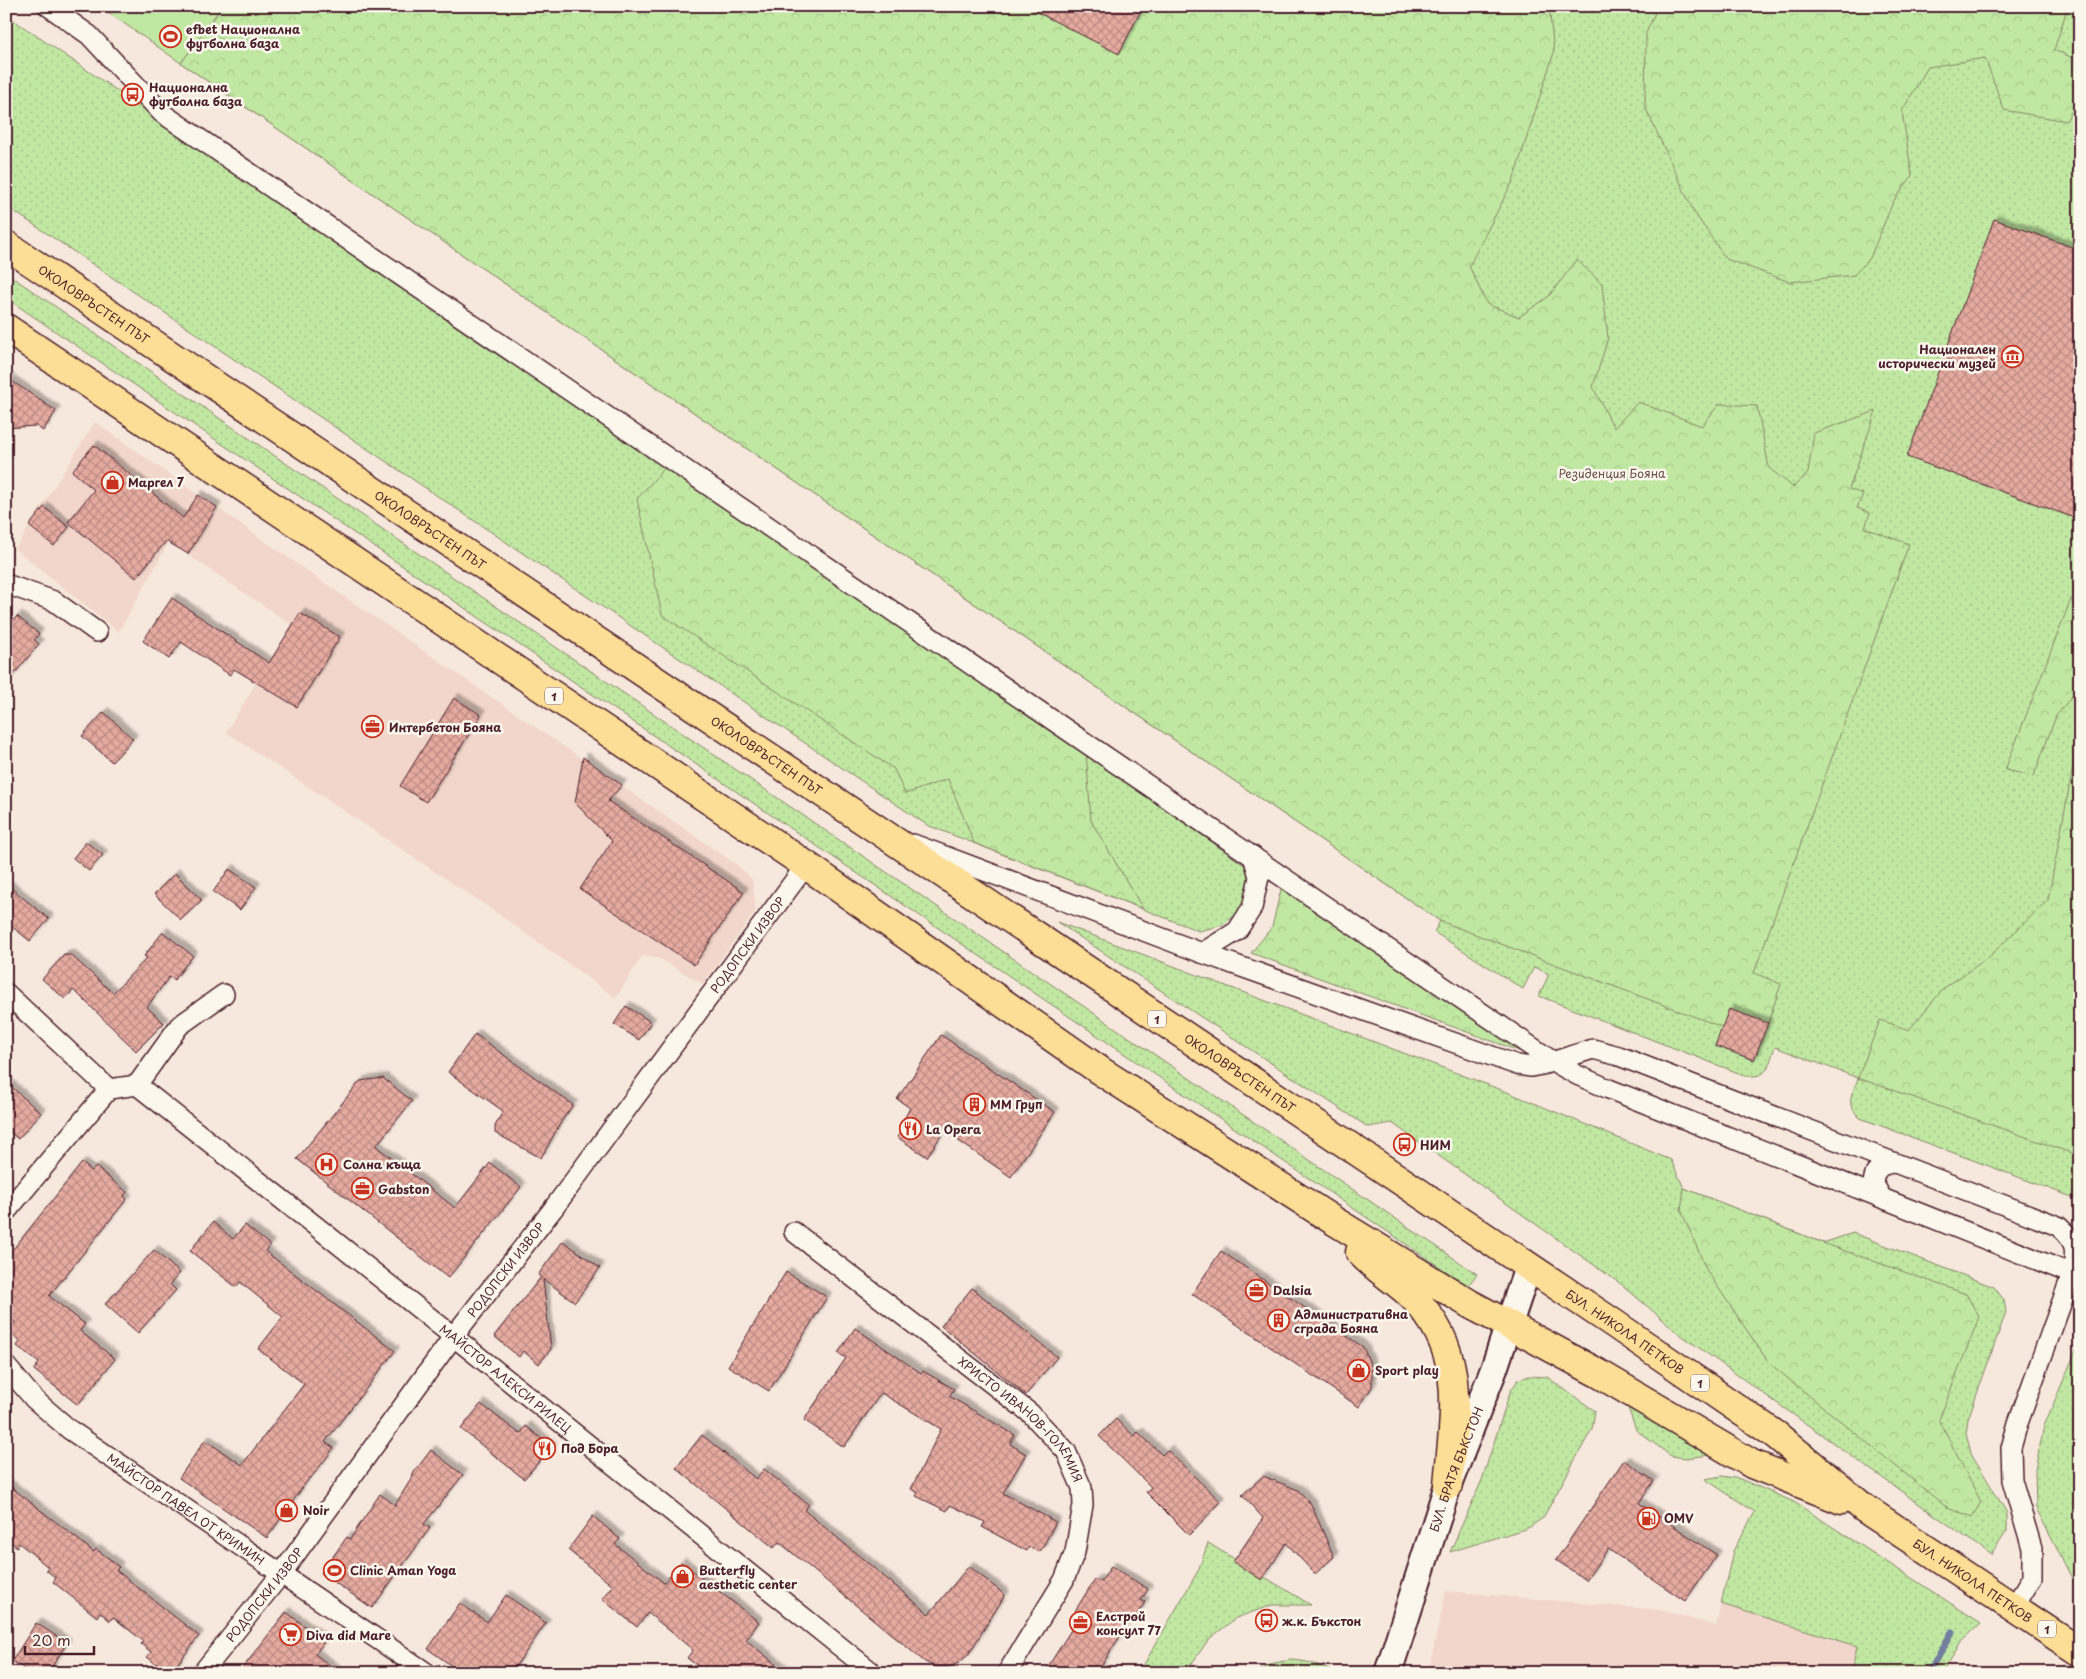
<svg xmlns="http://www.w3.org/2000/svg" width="2086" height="1679" viewBox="0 0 2086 1679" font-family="'Playpen Sans',sans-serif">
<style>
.built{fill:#f2d6cb}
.grass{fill:url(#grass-dots);stroke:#868467;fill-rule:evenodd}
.forest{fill:url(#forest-crowns);stroke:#868467}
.garden{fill:#c1e8a3;stroke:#868467}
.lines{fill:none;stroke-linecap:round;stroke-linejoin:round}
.stream{stroke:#727f9e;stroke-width:7}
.building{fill:url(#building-cross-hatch);stroke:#4a1f2b;filter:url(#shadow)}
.street-casing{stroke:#4a1f2b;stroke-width:22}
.secondary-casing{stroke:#4a1f2b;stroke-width:30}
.highway-casing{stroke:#4a1f2b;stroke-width:31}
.street{stroke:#fbf7ec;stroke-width:19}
.secondary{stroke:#fbf7ec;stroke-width:26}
.highway{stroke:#fdde96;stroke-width:28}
.labels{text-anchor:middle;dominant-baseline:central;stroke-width:5;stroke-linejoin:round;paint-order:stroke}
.shield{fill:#fbf7ec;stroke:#7f6065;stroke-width:1}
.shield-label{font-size:11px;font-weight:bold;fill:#4a1f2b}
.poi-label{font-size:12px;font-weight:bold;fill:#4a1f2b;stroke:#fbf7ec;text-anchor:start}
.street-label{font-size:12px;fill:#4a1f2b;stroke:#fbf7ec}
.park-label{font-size:12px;fill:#685149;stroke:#fbf7ec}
</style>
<defs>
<pattern id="grass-dots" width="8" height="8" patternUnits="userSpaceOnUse" patternTransform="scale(1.25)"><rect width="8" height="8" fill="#c1e8a3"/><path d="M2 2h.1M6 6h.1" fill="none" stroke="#a7c78c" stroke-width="1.8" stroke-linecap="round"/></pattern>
<pattern id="forest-crowns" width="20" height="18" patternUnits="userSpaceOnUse" patternTransform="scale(1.25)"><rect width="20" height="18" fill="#c1e8a3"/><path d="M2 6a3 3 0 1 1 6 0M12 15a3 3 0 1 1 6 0" fill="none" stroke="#a7c78c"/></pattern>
<pattern id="building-cross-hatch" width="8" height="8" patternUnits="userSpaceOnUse" patternTransform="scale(1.25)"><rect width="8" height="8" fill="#e5aba1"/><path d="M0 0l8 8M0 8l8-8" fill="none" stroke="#bc8b83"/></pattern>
<filter id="shadow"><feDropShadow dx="4.5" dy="-4.5" stdDeviation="1" flood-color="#0004"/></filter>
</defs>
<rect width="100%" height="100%" fill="#f7e8dd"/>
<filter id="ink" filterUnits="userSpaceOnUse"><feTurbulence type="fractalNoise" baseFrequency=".02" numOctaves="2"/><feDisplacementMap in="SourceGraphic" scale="10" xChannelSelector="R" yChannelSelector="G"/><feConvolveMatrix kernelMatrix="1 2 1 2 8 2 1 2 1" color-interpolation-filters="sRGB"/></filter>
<g filter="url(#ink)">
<!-- built -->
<path class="built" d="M95,422L320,580L736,864L752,879L756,910L703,984L660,959L642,956L616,998L500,915L226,732L292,625L169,542L119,632L15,549Z
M1446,1591L1661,1610L1716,1626L1721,1604L1857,1646L1851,1673H1428Z"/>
<!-- grass -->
<path class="grass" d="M222,6H2080V1200L1860,1118C1844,1101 1852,1098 1858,1078L1775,1047C1768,1065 1770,1078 1746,1076L1539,996L1549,974L1534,967L1523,989L1434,932L1440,921L181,63ZM1767,1023L1754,1060L1716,1046Z
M6,15L1086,751L1248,868L1249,894L1239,912L1223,925L1199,931L927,825L6,206Z
M6,273L1477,1274L1468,1286L6,298Z
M1057,922L1512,1094L1671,1160L1684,1188L1823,1243L1853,1233L1994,1287L2004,1300L2006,1312L1968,1419L1966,1434L1971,1453L2007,1513V1531L1991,1555L1681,1335L1621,1284L1392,1123L1368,1127Z
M2080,1341V1594L2036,1508L2035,1470L2044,1426Z
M1529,1376L1547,1377L1595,1411L1592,1429L1543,1518L1528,1528L1450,1552L1482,1480L1510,1392L1518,1380Z
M1627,1405L1718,1454L1686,1458L1671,1456L1636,1430Z
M1722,1476L1740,1479L1794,1502L1981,1623L1960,1643L1944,1673H1851L1857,1646L1721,1604L1733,1551L1755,1512L1705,1479Z
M1208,1543L1311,1605H1272L1236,1618L1209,1639L1185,1673H1139L1198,1571Z
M1291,1660C1307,1661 1320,1664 1334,1673H1256L1274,1663Z"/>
<!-- forest -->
<path class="forest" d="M222,6H1549L1554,52L1513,181L1469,266L1487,304L1519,317L1548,297L1577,260L1602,284L1608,338L1593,387L1614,428L1638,402L1702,426L1719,404L1757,406L1769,468L1793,487L1808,473L1814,433L1876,411L1849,489L1863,494L1857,508L1870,513L1865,528L1909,544L1754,973L1781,984L1768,1023L1722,1027L1440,921L181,63Z
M1658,6H2068L2054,50L2080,61V96L2066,121L2004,110L1985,58L1928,67L1902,111L1912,176L1893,202L1870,258L1854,275L1790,282L1726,259L1694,212L1645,107L1646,33Z
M667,465L1086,751L1091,821L1143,909L974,843L948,779L905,794L894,769L662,615L637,499Z
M2071,599L2080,602V686L2056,716L2034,776L2005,770Z
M2080,716V1156L1858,1078L1880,1020L1909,1030L1944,988L1989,957L2048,900L2072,772Z
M1282,885L1522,1052L1251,953L1272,927Z
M1684,1188L1823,1243L1966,1294L1979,1317L1939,1420L1981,1502L1972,1517L1945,1506L1769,1363L1707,1271L1681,1210Z"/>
<!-- garden -->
<path class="garden" d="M99,6H222L181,63Z"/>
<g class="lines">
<!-- stream -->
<path class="stream" d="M1929,1673L1952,1632"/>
</g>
<!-- building -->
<path class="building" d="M1025,6H1143L1119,54Z
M1994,219L2080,250V520L1907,457Z
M6,377L56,411L43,431L36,426L6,428Z
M94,445L183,518L198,495L217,507L188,554L166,541L136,578L68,522L94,490L72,471Z
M44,507L69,527L54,546L29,526Z
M172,598L269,663L300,613L340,637L297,707L234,669L230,675L181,642L169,659L143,641Z
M17,616L39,634L34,640L39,644L6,684V630Z
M454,698L481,715L426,802L400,786Z
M104,712L133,739L112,762L82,736Z
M583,757L622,785L608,801L744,892L694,965L580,889L612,841L575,803Z
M86,842L103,855L89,871L73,858Z
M229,869L256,887L240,910L213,892Z
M175,873L202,900L181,920L154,894Z
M6,884L49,919L30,941L6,922Z
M163,932L193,956L174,980L169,977L147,1007L164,1023L136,1051L78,994L73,990L65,999L42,979L64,955H71L113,993L147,958L144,956Z
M626,1006L651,1022L639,1040L614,1024Z
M1729,1009L1768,1023L1754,1060L1715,1046Z
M475,1034L573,1105L561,1122L541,1158L495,1133V1126L503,1111L448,1072Z
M941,1035L1055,1112L1011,1177L944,1131L927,1157L897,1137L908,1121L904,1119L910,1108L897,1099Z
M383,1078L412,1101L376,1146L455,1208L490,1163L521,1187L448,1278L297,1159L360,1081Z
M6,1082L41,1113L18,1139L6,1129Z
M82,1163L92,1171L96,1167L127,1192L124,1196L127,1199L49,1296L85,1324L80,1331L115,1359L78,1405L34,1370L39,1363L17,1346L20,1342L8,1331L15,1322L6,1314V1258Z
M213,1222L233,1239L245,1225L270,1245L265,1251L395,1351L325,1442L334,1448L311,1478L310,1477L267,1538L179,1478L205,1440L242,1465L304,1384L258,1349L283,1317L240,1282L236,1287L190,1251Z
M563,1241L600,1268L575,1302L543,1279L551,1349L539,1364L523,1351L519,1357L494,1336L541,1277L538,1275Z
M154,1250L180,1273L170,1284L176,1290L138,1333L105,1304Z
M1221,1251L1363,1347L1372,1368V1387L1359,1407L1192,1294Z
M786,1272L827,1297L769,1391L728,1366Z
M972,1288L1057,1357L1026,1395L941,1326Z
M855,1328L921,1373L923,1371L954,1389L949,1396L1015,1435L1010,1444L1026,1454L1003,1493L1056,1522L1040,1552L1029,1547L1027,1551L982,1527L985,1522L950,1505L947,1511L916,1496L918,1493L911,1489L941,1429L881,1393L844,1447L804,1420L846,1358L838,1353Z
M481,1404L520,1434L526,1426L552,1447L524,1479L461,1429Z
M1116,1419L1134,1436L1138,1432L1162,1455L1167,1450L1221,1502L1189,1535L1146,1492L1151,1487L1099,1436Z
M702,1435L756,1479L764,1469L809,1505L804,1510L929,1614L969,1566L1005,1595L968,1655L959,1663L948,1667H936L925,1662L779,1542L774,1548L676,1468Z
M431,1450L463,1475L424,1524L430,1528L372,1608L321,1573L347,1537L350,1539L380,1494L395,1505L413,1476L412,1475Z
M1624,1460L1654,1481L1639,1503L1717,1555L1685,1601L1608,1549L1586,1580L1556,1560Z
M1263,1476L1298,1490L1311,1504L1334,1557L1315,1574L1286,1543L1262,1580L1233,1562L1263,1518L1242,1495Z
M6,1483L94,1552L96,1549L111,1560L119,1567L116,1570L199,1636L171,1673H168L147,1657L151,1652L141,1644L143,1641L113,1617L110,1621L100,1612L97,1617L53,1582L56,1578L46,1570L48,1567L19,1543L17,1547L6,1538Z
M593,1516L620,1539L615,1544L664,1583L681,1562L759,1622L746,1640L787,1673H707L687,1658L693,1650L648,1613L637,1627L602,1599L613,1586L568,1550Z
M1111,1566L1148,1589L1141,1600L1145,1602L1133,1622L1130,1620L1097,1673H1044L1081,1614L1075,1611L1090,1587L1096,1579L1101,1582Z
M506,1595L546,1623L511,1673H462L428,1649L460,1603L487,1622Z
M286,1612L325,1641L315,1654L340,1673H239Z
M36,1623L67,1643L48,1673H31L12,1661Z"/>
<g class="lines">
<defs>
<g id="street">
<path d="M48,6L89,35L162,113L1554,1062L1577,1075L1609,1089L2072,1274"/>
<path d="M6,584L54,601L97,632"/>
<path d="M913,844L1202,953L1517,1065L1531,1067L1542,1065L1593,1049L1619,1056L2058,1226C2078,1243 2076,1249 2072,1274L2018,1423L2011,1448L2012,1480L2032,1548V1578L2014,1607"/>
<path d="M1202,953L1237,931L1252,908L1259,877L1253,856"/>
<path d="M6,993L109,1089"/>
<path id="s1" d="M137,1085L327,1235L873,1673"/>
<path d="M1882,1198L1873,1183C1875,1168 1881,1164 1895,1163"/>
<path d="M6,1212L109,1089L137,1085L179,1026L224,994"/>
<path id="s2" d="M794,1232L1030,1413L1066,1451L1082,1488L1083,1505L1075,1552L1064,1580L1007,1673"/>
<path id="s3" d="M6,1366L34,1399L70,1430L427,1673"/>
<path id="s4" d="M202,1673L282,1573L453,1337L553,1209L806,865"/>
</g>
<g id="secondary">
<path id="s5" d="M1388,1673L1448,1485L1494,1369L1528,1267"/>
</g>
<g id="highway">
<path id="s6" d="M6,245L1613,1323L1776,1435L1864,1508L2080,1652"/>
<path d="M6,328L806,865L1099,1070L1331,1219L1470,1304L1598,1373L1752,1464L1842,1500"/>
<path d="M1360,1252C1375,1269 1397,1281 1413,1297C1468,1353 1454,1414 1448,1485"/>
</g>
</defs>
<!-- street casing -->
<use href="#street" class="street-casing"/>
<!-- secondary casing -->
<use href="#secondary" class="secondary-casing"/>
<!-- highway casing -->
<use href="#highway" class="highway-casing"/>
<!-- street -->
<use href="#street" class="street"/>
<!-- secondary -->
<use href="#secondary" class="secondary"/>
<!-- highway -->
<use href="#highway" class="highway"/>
</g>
</g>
<!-- icons -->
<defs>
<symbol id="stadium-ring" viewBox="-11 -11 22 22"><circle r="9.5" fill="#fbf7ec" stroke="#c8321e" stroke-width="1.5"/><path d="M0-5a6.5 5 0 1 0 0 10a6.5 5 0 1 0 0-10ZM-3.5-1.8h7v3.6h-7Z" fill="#c8321e"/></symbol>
<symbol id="bus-ring" viewBox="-11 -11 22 22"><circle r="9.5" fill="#fbf7ec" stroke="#c8321e" stroke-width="1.5"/><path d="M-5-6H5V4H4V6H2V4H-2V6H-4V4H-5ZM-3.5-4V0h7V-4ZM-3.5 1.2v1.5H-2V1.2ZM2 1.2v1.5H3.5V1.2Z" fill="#c8321e"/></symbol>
<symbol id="museum-ring" viewBox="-11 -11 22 22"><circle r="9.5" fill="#fbf7ec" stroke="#c8321e" stroke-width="1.5"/><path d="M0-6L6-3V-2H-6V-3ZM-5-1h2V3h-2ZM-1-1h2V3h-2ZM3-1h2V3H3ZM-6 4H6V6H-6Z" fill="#c8321e"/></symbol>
<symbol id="shop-ring" viewBox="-11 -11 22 22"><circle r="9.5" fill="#fbf7ec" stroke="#c8321e" stroke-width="1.5"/><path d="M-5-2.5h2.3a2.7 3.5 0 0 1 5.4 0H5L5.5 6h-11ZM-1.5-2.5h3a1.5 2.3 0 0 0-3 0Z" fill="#c8321e"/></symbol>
<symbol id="office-ring" viewBox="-11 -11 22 22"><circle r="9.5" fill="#fbf7ec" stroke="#c8321e" stroke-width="1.5"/><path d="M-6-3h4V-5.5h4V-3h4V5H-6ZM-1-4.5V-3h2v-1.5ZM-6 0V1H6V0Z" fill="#c8321e"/></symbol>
<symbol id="building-ring" viewBox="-11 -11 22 22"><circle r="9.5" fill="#fbf7ec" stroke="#c8321e" stroke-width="1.5"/><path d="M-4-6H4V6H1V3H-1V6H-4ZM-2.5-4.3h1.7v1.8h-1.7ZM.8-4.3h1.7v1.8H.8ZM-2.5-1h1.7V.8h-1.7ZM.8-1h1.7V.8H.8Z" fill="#c8321e"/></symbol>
<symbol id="restaurant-ring" viewBox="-11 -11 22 22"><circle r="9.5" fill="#fbf7ec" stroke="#c8321e" stroke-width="1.5"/><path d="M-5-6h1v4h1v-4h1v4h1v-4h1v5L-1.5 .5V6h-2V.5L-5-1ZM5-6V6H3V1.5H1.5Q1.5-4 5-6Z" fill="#c8321e"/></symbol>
<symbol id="hospital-ring" viewBox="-11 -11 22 22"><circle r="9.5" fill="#fbf7ec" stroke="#c8321e" stroke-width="1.5"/><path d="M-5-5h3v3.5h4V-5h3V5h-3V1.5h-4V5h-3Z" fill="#c8321e"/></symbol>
<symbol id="fuel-ring" viewBox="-11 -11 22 22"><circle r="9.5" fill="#fbf7ec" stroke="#c8321e" stroke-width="1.5"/><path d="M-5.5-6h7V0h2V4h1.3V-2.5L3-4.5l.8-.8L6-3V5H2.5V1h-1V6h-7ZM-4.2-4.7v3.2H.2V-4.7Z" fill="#c8321e"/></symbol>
<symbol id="supermarket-ring" viewBox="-11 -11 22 22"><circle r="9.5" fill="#fbf7ec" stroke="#c8321e" stroke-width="1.5"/><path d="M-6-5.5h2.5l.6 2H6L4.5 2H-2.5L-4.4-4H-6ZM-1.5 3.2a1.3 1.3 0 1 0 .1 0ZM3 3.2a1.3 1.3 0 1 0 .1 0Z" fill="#c8321e"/></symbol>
</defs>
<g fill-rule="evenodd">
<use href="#stadium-ring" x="158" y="24" width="25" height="25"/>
<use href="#bus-ring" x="120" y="82" width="25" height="25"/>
<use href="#museum-ring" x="2000" y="344" width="25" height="25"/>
<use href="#shop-ring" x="100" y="470" width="25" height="25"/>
<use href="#office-ring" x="360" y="714" width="25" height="25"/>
<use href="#building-ring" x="962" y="1092" width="25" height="25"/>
<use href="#restaurant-ring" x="898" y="1116" width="25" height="25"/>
<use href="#bus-ring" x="1392" y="1132" width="25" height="25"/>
<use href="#hospital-ring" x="314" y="1152" width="25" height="25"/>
<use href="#office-ring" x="350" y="1176" width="25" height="25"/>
<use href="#office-ring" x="1244" y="1278" width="25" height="25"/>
<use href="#building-ring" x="1266" y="1308" width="25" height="25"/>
<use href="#shop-ring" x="1346" y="1358" width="25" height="25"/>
<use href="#restaurant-ring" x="532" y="1436" width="25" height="25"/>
<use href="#shop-ring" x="274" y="1498" width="25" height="25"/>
<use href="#fuel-ring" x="1636" y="1506" width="25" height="25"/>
<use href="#stadium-ring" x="322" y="1558" width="25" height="25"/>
<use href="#shop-ring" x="670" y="1564" width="25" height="25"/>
<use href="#bus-ring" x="1254" y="1608" width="25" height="25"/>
<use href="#office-ring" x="1068" y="1610" width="25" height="25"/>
<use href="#supermarket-ring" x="278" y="1622" width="25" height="25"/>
</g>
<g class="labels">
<!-- shield labels -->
<g class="shield">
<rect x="545" y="687.5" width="18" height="17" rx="4"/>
<rect x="1148" y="1010.5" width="18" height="17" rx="4"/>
<rect x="1691" y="1374.5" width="18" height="17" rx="4"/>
<rect x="2038" y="1620.5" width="18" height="17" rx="4"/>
</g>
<g class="shield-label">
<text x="554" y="696">1</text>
<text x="1157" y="1019">1</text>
<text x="1700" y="1383">1</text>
<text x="2047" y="1629">1</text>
</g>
<!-- poi labels -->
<g class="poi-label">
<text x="186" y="29">efbet Национална<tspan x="186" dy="14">футболна база</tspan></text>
<text x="149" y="87">Национална<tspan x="149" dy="14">футболна база</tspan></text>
<text x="1996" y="349" text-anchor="end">Национален<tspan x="1996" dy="14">исторически музей</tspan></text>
<text x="128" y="482">Маргел 7</text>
<text x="389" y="727">Интербетон Бояна</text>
<text x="990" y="1104">ММ Груп</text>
<text x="926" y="1129">La Opera</text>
<text x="1420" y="1145">НИМ</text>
<text x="343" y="1164">Солна къща</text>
<text x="378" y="1189">Gabston</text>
<text x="1273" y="1290">Dalsia</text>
<text x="1294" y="1314">Административна<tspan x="1294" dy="14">сграда Бояна</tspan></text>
<text x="1375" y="1370">Sport play</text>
<text x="561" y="1448">Под Бора</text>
<text x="303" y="1510">Noir</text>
<text x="1664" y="1518">OMV</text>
<text x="350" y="1570">Clinic Aman Yoga</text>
<text x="699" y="1570">Butterfly<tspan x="699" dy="14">aesthetic center</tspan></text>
<text x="1096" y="1616">Елстрой<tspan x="1096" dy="14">консулт 77</tspan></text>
<text x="1282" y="1621">ж.к. Бъкстон</text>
<text x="306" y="1635">Diva did Mare</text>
</g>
<!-- street labels -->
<g class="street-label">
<text stroke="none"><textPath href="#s6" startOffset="106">ОКОЛОВРЪСТЕН ПЪТ</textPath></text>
<text stroke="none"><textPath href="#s6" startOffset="511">ОКОЛОВРЪСТЕН ПЪТ</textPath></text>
<text stroke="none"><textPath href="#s6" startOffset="916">ОКОЛОВРЪСТЕН ПЪТ</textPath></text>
<text stroke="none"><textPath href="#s4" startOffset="910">РОДОПСКИ ИЗВОР</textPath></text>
<text stroke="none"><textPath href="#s6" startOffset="1486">ОКОЛОВРЪСТЕН ПЪТ</textPath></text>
<text stroke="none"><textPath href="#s4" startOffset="505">РОДОПСКИ ИЗВОР</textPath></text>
<text stroke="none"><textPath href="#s6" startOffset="1950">БУЛ. НИКОЛА ПЕТКОВ</textPath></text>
<text stroke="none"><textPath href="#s1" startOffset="471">МАЙСТОР АЛЕКСИ РИЛЕЦ</textPath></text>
<text stroke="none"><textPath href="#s2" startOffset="296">ХРИСТО ИВАНОВ-ГОЛЕМИЯ</textPath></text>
<text stroke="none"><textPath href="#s5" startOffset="215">БУЛ. БРАТЯ БЪКСТОН</textPath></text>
<text stroke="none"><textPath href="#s3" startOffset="231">МАЙСТОР ПАВЕЛ ОТ КРИМИН</textPath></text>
<text stroke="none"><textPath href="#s6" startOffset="2378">БУЛ. НИКОЛА ПЕТКОВ</textPath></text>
<text stroke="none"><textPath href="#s4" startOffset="100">РОДОПСКИ ИЗВОР</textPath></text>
</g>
<!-- park labels -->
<g class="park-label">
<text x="1612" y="473">Резиденция Бояна</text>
</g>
</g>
<!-- margin -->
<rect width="2086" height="1679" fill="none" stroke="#fbf7ec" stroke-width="25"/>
<rect x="12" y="12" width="2061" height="1654" fill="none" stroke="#4a1f2b" stroke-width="2" filter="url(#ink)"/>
<!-- scale -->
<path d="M25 1646v8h69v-8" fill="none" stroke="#4a1f2b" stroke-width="2.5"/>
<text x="32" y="1646" font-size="15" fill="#4a1f2b" stroke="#fbf7ec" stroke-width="4" paint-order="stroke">20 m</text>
</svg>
